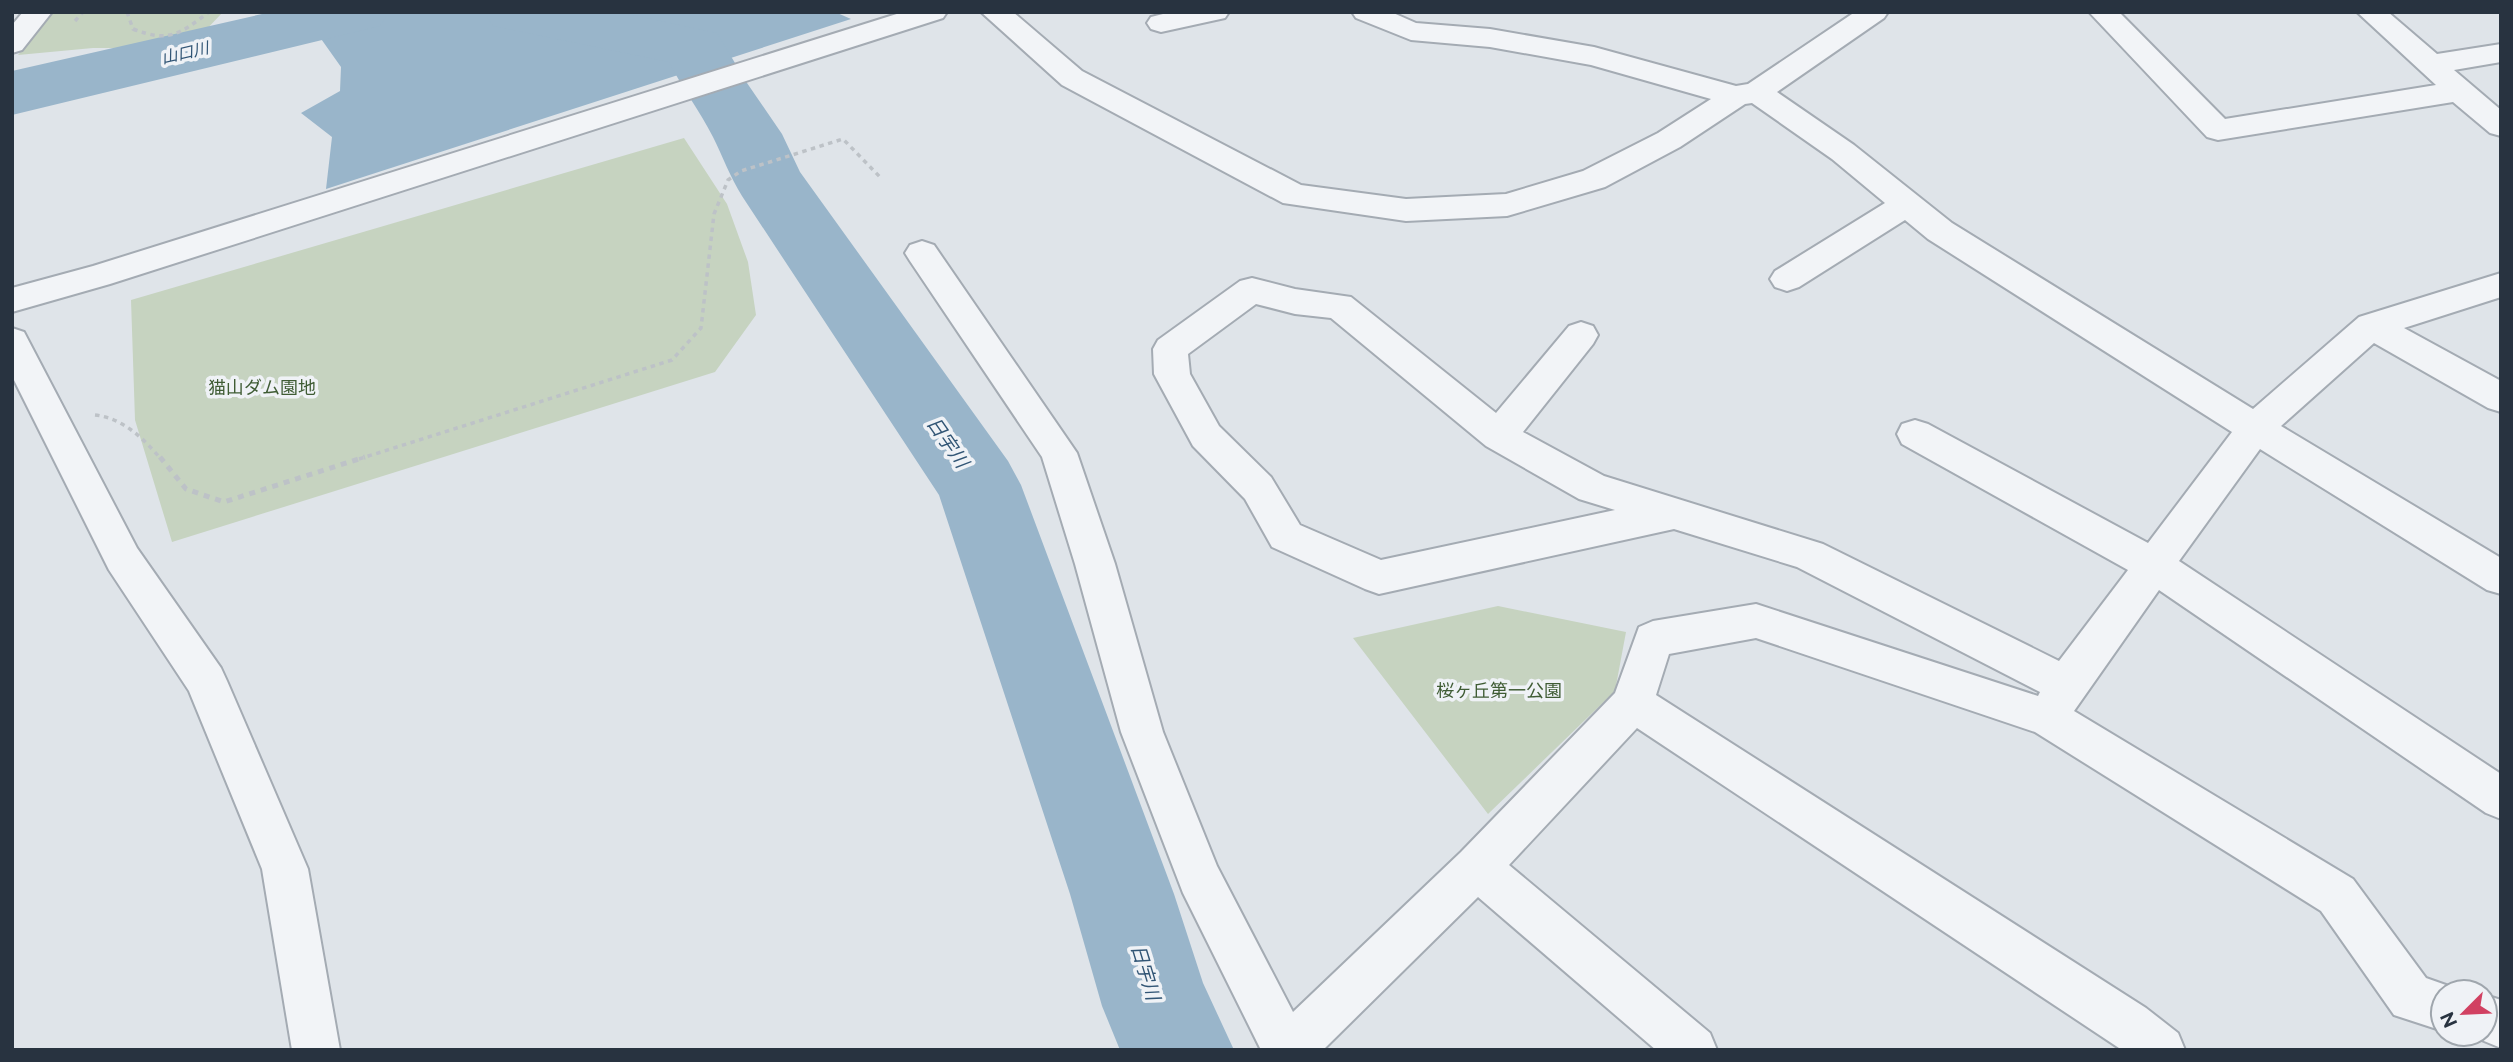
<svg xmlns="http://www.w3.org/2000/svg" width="2513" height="1062" viewBox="0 0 2513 1062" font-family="Raleway,'Noto Sans JP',sans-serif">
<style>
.green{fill:#c6d3c0}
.water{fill:#99b5ca}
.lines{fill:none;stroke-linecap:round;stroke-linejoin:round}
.river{fill:#99b5ca;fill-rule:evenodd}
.minor-casing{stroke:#a4abb3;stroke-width:4}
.path-far1{stroke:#bdc2c7;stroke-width:3.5;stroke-dasharray:4.5 4.5;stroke-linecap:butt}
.path{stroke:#bdc2c7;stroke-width:5;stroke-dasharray:6 6;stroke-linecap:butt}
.minor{fill:#f2f4f7;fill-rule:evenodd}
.labels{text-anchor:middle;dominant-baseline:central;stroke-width:7;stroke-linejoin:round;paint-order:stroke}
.far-water-label{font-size:16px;font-style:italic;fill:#315575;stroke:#eff2f6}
.park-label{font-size:18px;fill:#3f5c34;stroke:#eff2f6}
.water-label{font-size:19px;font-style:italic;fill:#315575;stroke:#eff2f6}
</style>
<rect width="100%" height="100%" fill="#dfe4e9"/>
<!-- green -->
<path class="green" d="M54,12H223L203,33L152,48H93L18,55Z
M684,138L727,204L748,262L756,315L715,372L172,542L135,420L131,300Z
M1498,606L1626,632L1615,691L1488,814L1353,638Z"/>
<!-- water -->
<path class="water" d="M302,12H835L851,19L326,189L332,137L301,113L340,91L341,67Z"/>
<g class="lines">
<!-- river -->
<path class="river" d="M271,12H389L380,26L12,115V71Z
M484,12H619L717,33L747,83L782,134L800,172L1008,461L1021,485L1174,894L1203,983L1234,1050H1120L1102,1006L1070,894L939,495L742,196C730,177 723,157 713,137C700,111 682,88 669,62L493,26Z"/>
<defs>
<path id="minor" d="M23,12H52L22,50L12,53V25Z
M903,12H947L943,18L110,284L12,312V288L93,266Z
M981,12H1013L1082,71L1301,185L1406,199L1506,194L1583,171L1658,133L1711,99L1591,65L1490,47L1411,40L1356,18L1352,12H1391L1416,23L1490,29L1594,47L1736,86L1748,84L1855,12H1888L1884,18L1777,92L1854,145L1952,223L2253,409L2359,317L2501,273V297L2404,328L2501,381V412L2488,408L2374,343L2281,426L2501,558V594L2487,590L2260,449L2179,561L2501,774V819L2486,813L2159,590L2074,711L2353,879L2426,978L2460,990L2443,992V1031L2394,1015L2321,911L2035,732L1756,638L1669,654L1656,695L2146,1008L2178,1033L2185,1050H2122L1637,728L1509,865L1710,1033L1717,1050H1656L1478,897L1323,1050H1261L1183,893L1121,732L1075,564L1042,457L910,261L905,253L910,245L922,241L934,245L1077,453L1115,564L1163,732L1217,866L1293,1012L1461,852L1615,693L1639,627L1653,621L1756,604L2038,696L2040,692L1797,567L1674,529L1379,594L1365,589L1272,547L1245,499L1193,446L1154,374L1153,349L1158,340L1240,281L1252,278L1295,289L1351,297L1496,413L1569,326L1581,322L1593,326L1598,335L1593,344L1523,432L1604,476L1823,544L2059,661L2128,570L1902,444L1897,434L1902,424L1915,420L1928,424L2148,543L2232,432L1928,239L1905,220L1799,287L1787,291L1775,287L1770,279L1775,271L1885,203L1832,159L1752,103L1745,104L1680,147L1605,187L1507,216L1406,221L1283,203L1062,85ZM1256,304L1295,314L1331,318L1486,446L1579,499L1615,510L1381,560L1300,525L1271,477L1219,426L1190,374L1188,354Z
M1171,12H1229L1225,18L1161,32L1151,29L1147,23L1151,17Z
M2089,12H2119L2225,119L2436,85L2357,12H2388L2437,54L2501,44V62L2454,70L2501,110V136L2490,133L2453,102L2218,140L2207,137Z
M12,328L24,332L137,548L221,668L227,681L308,869L340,1050H292L262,869L189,691L109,570L12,376Z
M2485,995L2501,1000V1048L2467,1034H2485Z"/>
</defs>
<!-- minor casing -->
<use href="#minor" class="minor-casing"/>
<!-- path-far1 -->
<path class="path-far1" d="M127,12L133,29C169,43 180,34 209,12
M75,21L83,12
M95,415C123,418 144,439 161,459
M359,459L672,360L701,328L714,214L728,180L741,171L843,139L880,177"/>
<!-- path -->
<path class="path" d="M160,457L186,489L224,502L365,457"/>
<!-- minor -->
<use href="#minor" class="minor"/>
</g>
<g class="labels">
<!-- far-water labels -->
<g class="far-water-label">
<text transform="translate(185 53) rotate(-13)">山口川</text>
</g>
<!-- park labels -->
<g class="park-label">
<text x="262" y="387">猫山ダム園地</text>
<text x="1499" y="690">桜ヶ丘第一公園</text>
</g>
<!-- water labels -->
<g class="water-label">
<text transform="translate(948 442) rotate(55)">日宇川</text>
<text transform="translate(1146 972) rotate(73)">日宇川</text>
</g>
</g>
<!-- border -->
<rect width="2513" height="1062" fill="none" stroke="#283340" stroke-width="28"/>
<!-- north arrow -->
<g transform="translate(2464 1013) rotate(246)"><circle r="33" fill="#eff2f6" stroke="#9fa6ad" stroke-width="2"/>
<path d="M0-5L12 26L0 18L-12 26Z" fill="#d14162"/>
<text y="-10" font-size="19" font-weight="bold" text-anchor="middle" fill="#283340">N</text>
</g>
</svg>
